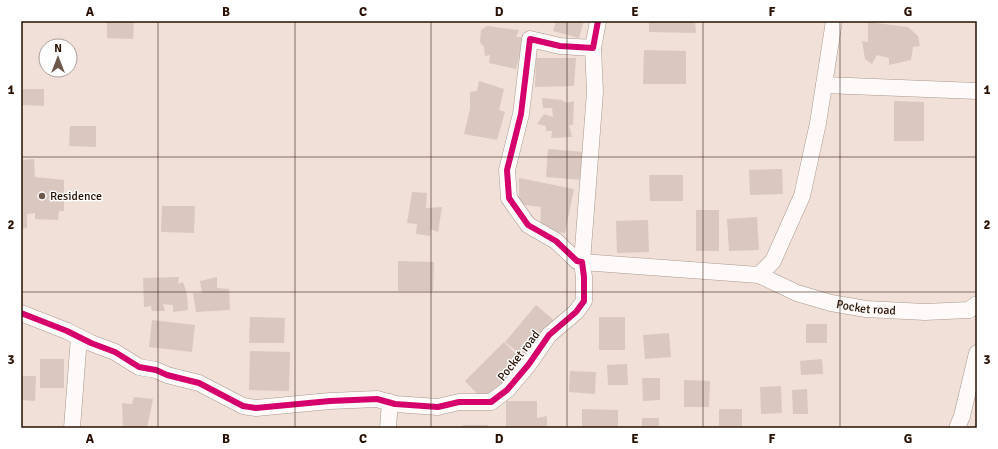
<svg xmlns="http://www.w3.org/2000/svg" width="998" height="449" viewBox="0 0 998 449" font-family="Signika,sans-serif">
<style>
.building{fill:#d9c7c0}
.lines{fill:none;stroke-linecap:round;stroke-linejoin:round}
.street-casing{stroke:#ab988d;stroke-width:17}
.street{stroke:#fdfaf9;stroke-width:16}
.cycleway-casing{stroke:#fff;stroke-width:8}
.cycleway{stroke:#d6006c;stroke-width:6}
.grid{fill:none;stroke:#280f01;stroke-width:1;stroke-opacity:0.55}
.poi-dot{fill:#6e584c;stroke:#fff;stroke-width:1.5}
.labels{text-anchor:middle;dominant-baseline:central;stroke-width:3;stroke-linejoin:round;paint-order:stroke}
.poi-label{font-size:12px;fill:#280f01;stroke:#fff;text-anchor:start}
.street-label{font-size:12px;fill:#280f01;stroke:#fff}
.neatline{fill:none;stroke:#280f01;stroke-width:1.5}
.grid-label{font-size:13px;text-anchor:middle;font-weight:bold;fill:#280f01}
</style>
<rect width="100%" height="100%" fill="#f0e0d8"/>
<!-- building -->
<path class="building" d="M107,21H134L133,39L107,38Z
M556,21H584L579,38L553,31Z
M649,21H695L696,33L649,32Z
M868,22L908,27L918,36L920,46L913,47L911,60L889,65V58L877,55L872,64L865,59L862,41L868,42Z
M487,26L519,30L516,37H524L516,69L489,63L490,55L485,56L484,47L480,42L481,30Z
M644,50L686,51V84H643Z
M536,58H576L574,86L535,87Z
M479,81L504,89L499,110L505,112L497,140L464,134L470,109V92L477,91Z
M21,89H44V106L21,105Z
M542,98L562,100L566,103L574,101L573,125H569L572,137L551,138L552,131H546V126L537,124L544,114L553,117L552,108H543Z
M894,101L924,102V141H894Z
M70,126H96V147L69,146Z
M548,149L585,152L583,180L546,177Z
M34,159L35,177L64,180V211H59L58,220L35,219V213L27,214V228L21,229V160Z
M782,169L783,194L750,195L749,170Z
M649,175H683V201H650Z
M519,178L574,189L565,233L540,231L541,207L519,204Z
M412,192L427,193L426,208L442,207L438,232L431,229L430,236L416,234L417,224L407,223Z
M162,206H195L194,233L161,232Z
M696,210H719V251H696Z
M757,217L759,250L729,251L727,219Z
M648,220L649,252L617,253L616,221Z
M398,261L434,262L433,291H398Z
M179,277L178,284L183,282L187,294L188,310L173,312V305L163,304L165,311H152L151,306L144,307L143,278Z
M217,277V288L229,289L230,310L196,312L193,293H202L200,281Z
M536,305L556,322L526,359L505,342Z
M250,317L285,318L284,343H249Z
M599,317H625V350H599Z
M152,320L195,325L192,352L149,347Z
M806,324H827V343H806Z
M669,333L671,357L645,359L643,335Z
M504,342L523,361L484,401L465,381Z
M250,351L290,352L289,391L249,390Z
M40,359H64V388H40Z
M822,359L823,374L801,375L800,361Z
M627,364L628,385H608L607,365Z
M570,371L596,372L595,394L569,392Z
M21,376H36L35,401L21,400Z
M642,378H660V400L643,401Z
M684,380L710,381L709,407H684Z
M781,386L782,413L761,414L760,387Z
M807,389L808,414H793L792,390Z
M134,397L153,399L147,428H123L122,403L132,404Z
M506,401H537V418L547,416V428H506Z
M582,409L618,410V428H582Z
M719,409H742V426H719Z
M642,418H659V428H642Z
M462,425H488V428H462Z"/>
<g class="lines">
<defs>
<g id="street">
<path id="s1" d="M593,48L595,92L582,262L759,275L797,293L831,303L866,309L925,312L969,310L977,304"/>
<path d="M824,85L977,91"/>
<path d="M759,275L773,261L802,196L818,123L834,21"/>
<path d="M21,313L67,331L91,343L115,352L139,367L156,370L167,375L199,383L243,406L256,408L330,401L377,399L395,404L438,407L459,402H491L507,390L529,364L549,335L576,312L584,301V277L582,262L577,261L556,241L528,225L509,198L507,170L521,114L530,39L560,46L593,48L598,21"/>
<path d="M72,428L79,337"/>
<path d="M388,428L390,402"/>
<path d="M957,428L962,416L977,353"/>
</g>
</defs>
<!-- street casing -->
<use href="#street" class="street-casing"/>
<!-- street -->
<use href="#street" class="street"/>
<defs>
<path id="cycleway" d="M21,313L67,331L91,343L115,352L139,367L156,370L167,375L199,383L243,406L256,408L330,401L377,399L395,404L438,407L459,402H491L507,390L529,364L549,335L576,312L584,301V277L582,262L577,261L556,241L528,225L509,198L507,170L521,114L530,39L560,46L593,48L598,21"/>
</defs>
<!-- cycleway casing -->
<use href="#cycleway" class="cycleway-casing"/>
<!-- cycleway -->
<use href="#cycleway" class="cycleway"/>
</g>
<!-- grid -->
<path class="grid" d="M158,21V428M295,21V428M431,21V428M567,21V428M703,21V428M840,21V428M21,157H977M21,292H977"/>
<!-- markers -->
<circle class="poi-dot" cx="42" cy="196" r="4"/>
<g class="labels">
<!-- poi labels -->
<g class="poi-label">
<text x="50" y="196">Residence</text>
</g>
<!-- street labels -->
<g class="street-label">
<text stroke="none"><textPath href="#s1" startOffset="505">Pocket road</textPath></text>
<text transform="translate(519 356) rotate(-52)">Pocket road</text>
</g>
</g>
<!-- border -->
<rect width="998" height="449" fill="none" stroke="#ffffff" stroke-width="44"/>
<!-- north arrow -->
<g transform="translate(58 58)"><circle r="19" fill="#ffffff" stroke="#a99f99"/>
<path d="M0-3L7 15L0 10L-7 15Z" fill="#6e584c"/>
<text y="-6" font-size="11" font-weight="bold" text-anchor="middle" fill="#280f01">N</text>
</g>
<rect x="22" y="22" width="954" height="405" class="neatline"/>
<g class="grid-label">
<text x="90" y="16">A</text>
<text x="226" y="16">B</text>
<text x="363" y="16">C</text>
<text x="499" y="16">D</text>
<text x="635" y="16">E</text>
<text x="772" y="16">F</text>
<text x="908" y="16">G</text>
<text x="11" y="94">1</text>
<text x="987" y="94">1</text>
<text x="11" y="229">2</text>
<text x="987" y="229">2</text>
<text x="11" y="364">3</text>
<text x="987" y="364">3</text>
<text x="90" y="443">A</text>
<text x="226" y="443">B</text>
<text x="363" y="443">C</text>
<text x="499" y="443">D</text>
<text x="635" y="443">E</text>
<text x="772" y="443">F</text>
<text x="908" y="443">G</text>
</g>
</svg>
